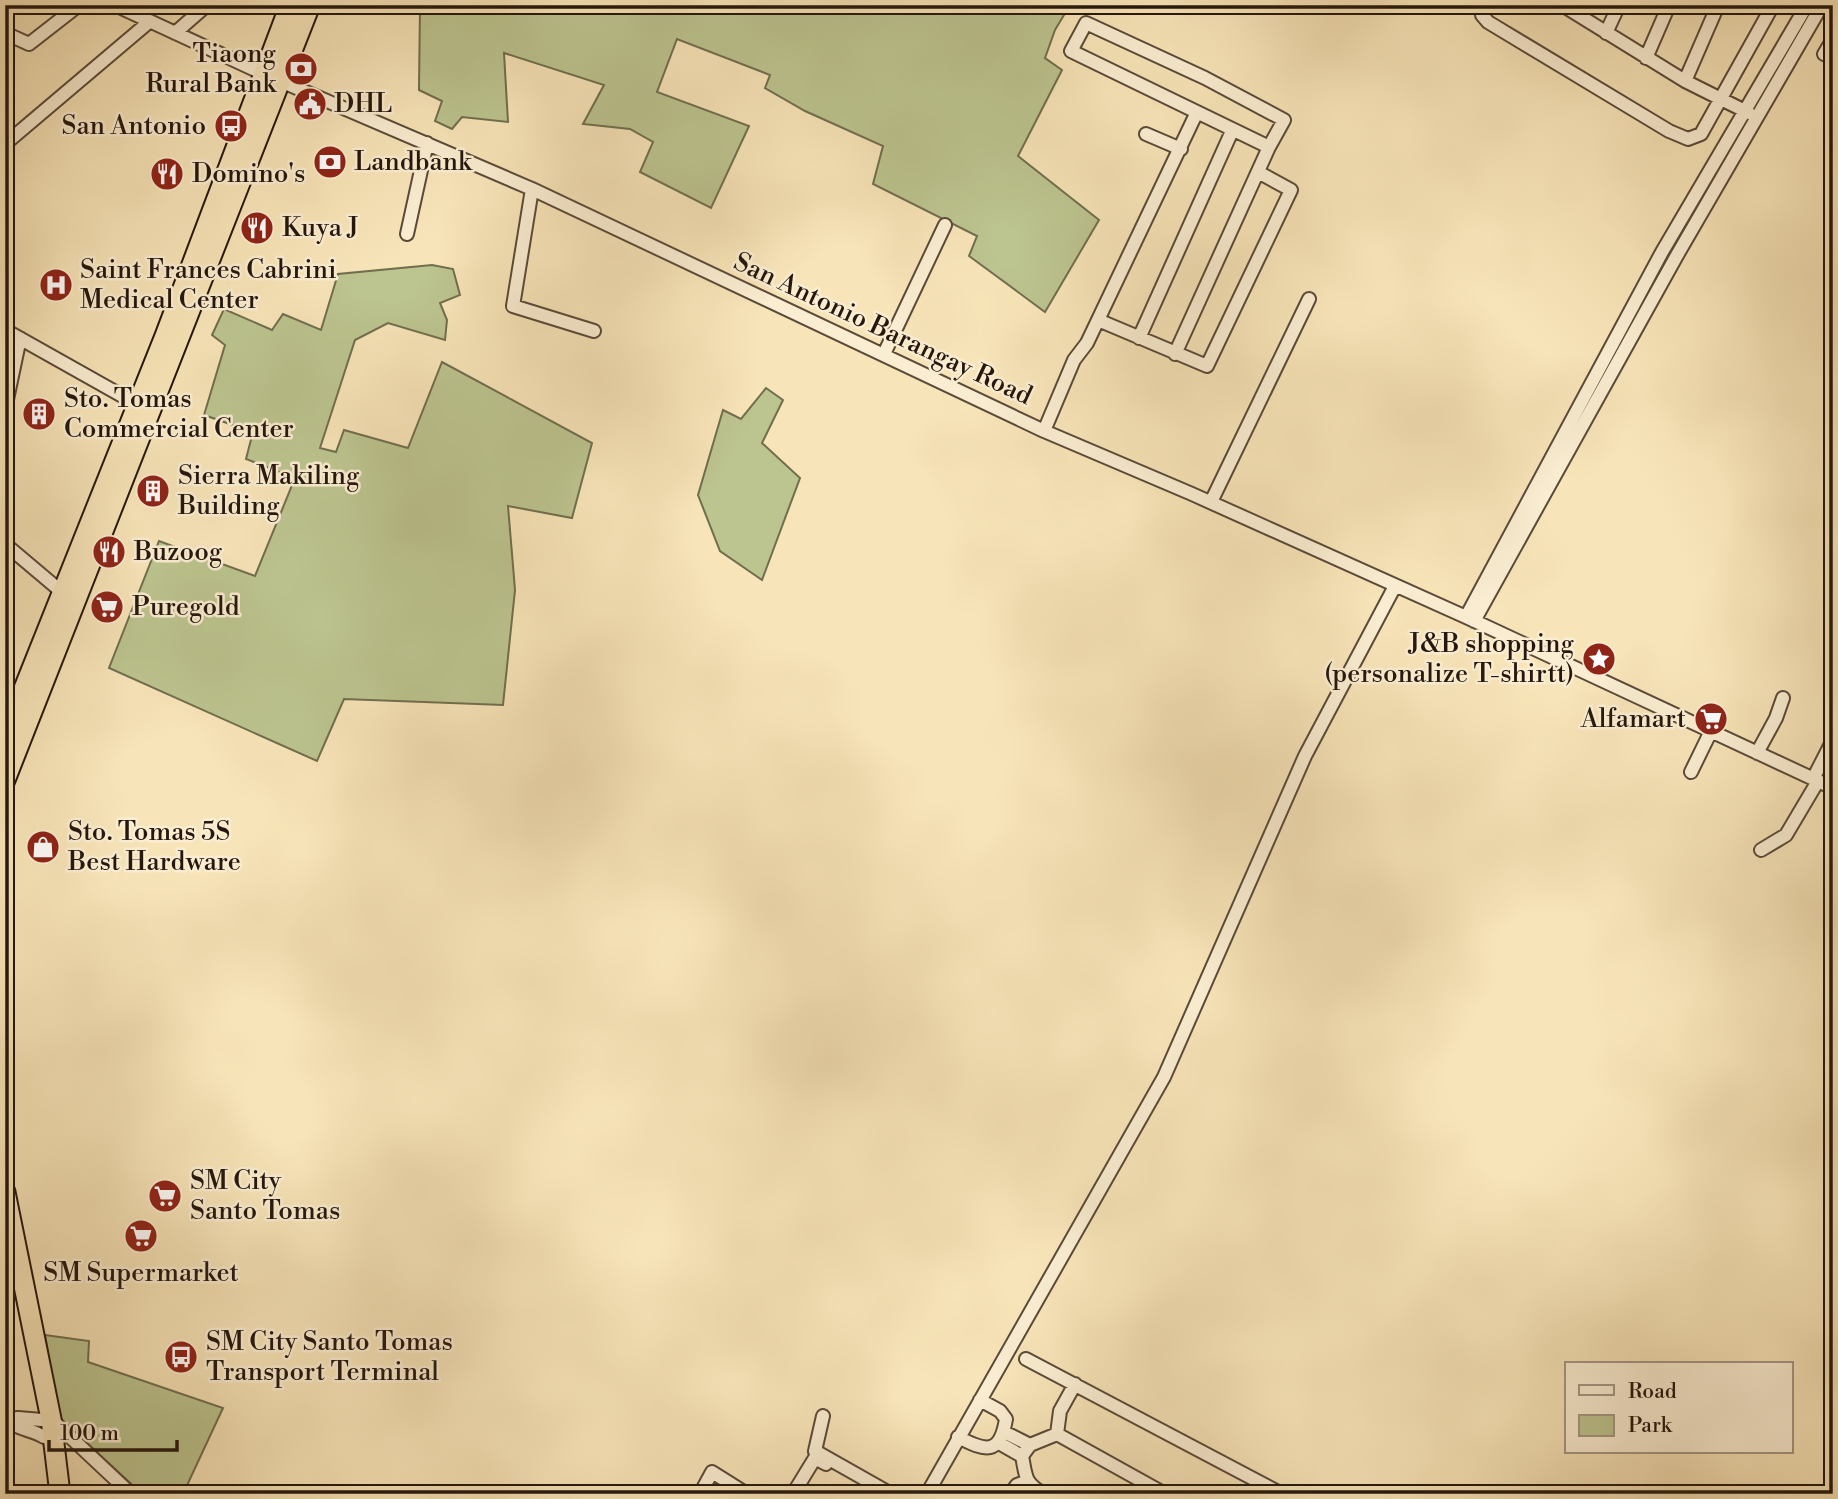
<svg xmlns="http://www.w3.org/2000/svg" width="1838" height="1499" viewBox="0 0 1838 1499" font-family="'Libre Bodoni',serif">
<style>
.green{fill:#bcc48f;stroke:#706e4e;stroke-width:2}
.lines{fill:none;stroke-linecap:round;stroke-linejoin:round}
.minor-casing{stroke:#5a4a38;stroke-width:16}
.highway-casing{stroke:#25170d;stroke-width:23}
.minor{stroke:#faedd1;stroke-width:12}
.highway{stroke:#f7e4b8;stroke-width:19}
.labels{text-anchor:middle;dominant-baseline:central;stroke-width:5;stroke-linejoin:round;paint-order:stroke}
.poi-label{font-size:26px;fill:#25170d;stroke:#faedd1;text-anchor:start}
.street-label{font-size:26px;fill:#25170d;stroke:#faedd1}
</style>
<rect width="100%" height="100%" fill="#f7e4b8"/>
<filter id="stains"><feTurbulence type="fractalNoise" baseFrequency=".00286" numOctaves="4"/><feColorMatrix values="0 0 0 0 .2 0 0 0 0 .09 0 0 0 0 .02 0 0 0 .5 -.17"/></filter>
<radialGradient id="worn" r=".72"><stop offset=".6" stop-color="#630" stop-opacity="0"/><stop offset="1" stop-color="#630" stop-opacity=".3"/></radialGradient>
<!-- green -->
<path class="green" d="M420,5H1070L1055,30L1045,58L1062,70L1018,156L1099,220L1045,312L969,256L977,236L873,184L883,146L805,111L765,88L770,75L677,39L657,92L749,126L711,208L640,172L653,142L630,129L583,124L604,85L504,53L508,122L462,117L452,129L435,121L442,101L419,90Z
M432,265L453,269L460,295L440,303L447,320L445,340L388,323L355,340L320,448L336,452L344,430L408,448L442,362L592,443L572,518L508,506L515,590L503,705L344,699L317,761L109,668L159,541L255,576L295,478L246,459L253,432L204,415L225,345L212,335L224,309L272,330L283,314L321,330L338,274Z
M766,388L783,400L762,443L800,478L762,580L720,551L698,495L723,410L741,419Z
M45,1335L89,1341L88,1362L223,1408L183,1494H142L59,1417Z"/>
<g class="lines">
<defs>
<path id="minor" d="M115,5L264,74L532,189L1044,431L1192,494L1466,617L1833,788
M1248,5H1250
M1483,5L1482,15L1488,22L1669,131L1688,139L1701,134L1773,5
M1562,5L1685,81L1749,113
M5,33L29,44L79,5
M175,33L207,5
M1606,33L1619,5
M1833,39L1824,54L1833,58
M1646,58L1669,5
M1685,81L1718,5
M1146,134L1181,149
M5,144L149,22
M532,189L513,306L594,331
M407,234L427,143
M1098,320L1207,366L1291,190L1258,172
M5,330L142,407
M1139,338L1232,131
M884,354L945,225
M1175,354L1269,147L1284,120L1205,78L1086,23L1071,51L1269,147
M5,409L20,338
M1044,431L1074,360L1087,343L1197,112
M1211,502L1309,299
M5,544L63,593
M1466,617L1662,252L1807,5
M1474,621L1676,257L1822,5
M1757,753L1776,718L1783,698
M1691,772L1711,731
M1813,779L1833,740
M1761,850L1786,835L1818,781
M1026,1359L1282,1494
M823,1416L815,1451L891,1494
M50,1418L131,1494
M6,1420L18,1418L42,1420
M10,1421C18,1430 34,1430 44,1437
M1004,1432L1030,1445
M1057,1434L1060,1411L1075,1384
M958,1437C985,1451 1000,1456 1006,1419L1000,1411L980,1400
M999,1443L1022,1456
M700,1494L712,1472L747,1494
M793,1494L815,1458L826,1464
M927,1494L1164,1077L1305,756L1395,586
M1010,1494L1017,1485L1027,1481
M1044,1494C1024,1483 1026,1476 1022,1456L1030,1445L1057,1434L1165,1494"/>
<path id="highway" d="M5,736L165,336L290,5
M5,780L310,5
M5,1192L51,1419L60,1494"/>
</defs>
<!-- minor casing -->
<use href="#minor" class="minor-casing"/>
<!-- highway casing -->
<use href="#highway" class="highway-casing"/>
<!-- minor -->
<use href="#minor" class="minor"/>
<!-- highway -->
<use href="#highway" class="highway"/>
</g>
<!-- icons -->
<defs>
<symbol id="bank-disc" viewBox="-11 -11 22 22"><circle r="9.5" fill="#8f2418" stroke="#faedd1"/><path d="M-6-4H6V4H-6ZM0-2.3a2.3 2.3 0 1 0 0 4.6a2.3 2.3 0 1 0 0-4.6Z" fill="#fff"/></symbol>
<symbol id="civic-disc" viewBox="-11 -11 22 22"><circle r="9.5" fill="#8f2418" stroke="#faedd1"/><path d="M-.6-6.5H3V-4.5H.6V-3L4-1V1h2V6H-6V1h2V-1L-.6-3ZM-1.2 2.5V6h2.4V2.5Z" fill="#fff"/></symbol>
<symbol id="bus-disc" viewBox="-11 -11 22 22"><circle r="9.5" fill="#8f2418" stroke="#faedd1"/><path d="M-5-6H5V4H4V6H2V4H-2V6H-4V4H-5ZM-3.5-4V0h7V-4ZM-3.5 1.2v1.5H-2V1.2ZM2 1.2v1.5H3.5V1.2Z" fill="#fff"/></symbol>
<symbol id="restaurant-disc" viewBox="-11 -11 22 22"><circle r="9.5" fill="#8f2418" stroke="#faedd1"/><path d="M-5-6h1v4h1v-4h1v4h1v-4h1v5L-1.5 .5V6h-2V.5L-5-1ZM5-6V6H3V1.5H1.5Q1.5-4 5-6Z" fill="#fff"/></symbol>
<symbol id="hospital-disc" viewBox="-11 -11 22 22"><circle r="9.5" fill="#8f2418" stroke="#faedd1"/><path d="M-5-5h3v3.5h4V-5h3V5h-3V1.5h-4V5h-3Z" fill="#fff"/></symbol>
<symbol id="building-disc" viewBox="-11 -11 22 22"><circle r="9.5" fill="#8f2418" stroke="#faedd1"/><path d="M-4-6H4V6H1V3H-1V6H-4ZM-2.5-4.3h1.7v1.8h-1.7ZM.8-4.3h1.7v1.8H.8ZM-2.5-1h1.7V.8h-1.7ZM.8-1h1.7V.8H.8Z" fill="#fff"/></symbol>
<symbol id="supermarket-disc" viewBox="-11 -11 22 22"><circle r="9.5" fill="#8f2418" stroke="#faedd1"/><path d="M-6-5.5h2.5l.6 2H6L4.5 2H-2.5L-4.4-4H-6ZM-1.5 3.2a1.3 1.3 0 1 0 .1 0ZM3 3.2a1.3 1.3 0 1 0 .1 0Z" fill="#fff"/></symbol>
<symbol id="sight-disc" viewBox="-11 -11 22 22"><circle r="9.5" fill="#8f2418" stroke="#faedd1"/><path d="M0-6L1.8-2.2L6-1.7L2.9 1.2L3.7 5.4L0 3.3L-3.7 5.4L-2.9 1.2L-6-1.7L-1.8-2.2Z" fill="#fff"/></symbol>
<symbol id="shop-disc" viewBox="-11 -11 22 22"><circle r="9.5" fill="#8f2418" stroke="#faedd1"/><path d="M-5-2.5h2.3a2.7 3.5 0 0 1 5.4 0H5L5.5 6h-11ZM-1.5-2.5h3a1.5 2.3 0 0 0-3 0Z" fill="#fff"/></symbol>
</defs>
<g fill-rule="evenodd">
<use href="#bank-disc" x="282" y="50" width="38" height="38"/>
<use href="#civic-disc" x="291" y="85" width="38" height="38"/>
<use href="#bus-disc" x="212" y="107" width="38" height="38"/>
<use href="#bank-disc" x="311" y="143" width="38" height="38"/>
<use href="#restaurant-disc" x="148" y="155" width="38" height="38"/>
<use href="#restaurant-disc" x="238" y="209" width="38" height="38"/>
<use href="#hospital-disc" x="37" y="266" width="38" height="38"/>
<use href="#building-disc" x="20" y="395" width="38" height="38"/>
<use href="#building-disc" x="134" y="472" width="38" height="38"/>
<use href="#restaurant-disc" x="90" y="533" width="38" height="38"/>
<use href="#supermarket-disc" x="88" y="588" width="38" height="38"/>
<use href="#sight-disc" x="1580" y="640" width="38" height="38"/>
<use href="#supermarket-disc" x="1692" y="700" width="38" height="38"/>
<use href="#shop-disc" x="24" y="828" width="38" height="38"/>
<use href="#supermarket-disc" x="146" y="1177" width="38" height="38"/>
<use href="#supermarket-disc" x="122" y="1217" width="38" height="38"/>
<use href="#bus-disc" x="162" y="1338" width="38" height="38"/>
</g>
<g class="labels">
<!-- poi labels -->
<g class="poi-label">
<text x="276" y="54" text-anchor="end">Tiaong<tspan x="276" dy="30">Rural Bank</tspan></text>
<text x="334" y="104">DHL</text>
<text x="206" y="126" text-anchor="end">San Antonio</text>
<text x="354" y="162">Landbank</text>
<text x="192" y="174">Domino's</text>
<text x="282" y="228">Kuya J</text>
<text x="80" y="270">Saint Frances Cabrini<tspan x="80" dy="30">Medical Center</tspan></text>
<text x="64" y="399">Sto. Tomas<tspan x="64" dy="30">Commercial Center</tspan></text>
<text x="178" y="476">Sierra Makiling<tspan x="178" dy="30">Building</tspan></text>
<text x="134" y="552">Buzoog</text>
<text x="132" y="607">Puregold</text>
<text x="1574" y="644" text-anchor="end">J&amp;B shopping<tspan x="1574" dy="30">(personalize T-shirtt)</tspan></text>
<text x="1686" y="719" text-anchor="end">Alfamart</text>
<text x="68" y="832">Sto. Tomas 5S<tspan x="68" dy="30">Best Hardware</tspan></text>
<text x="190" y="1181">SM City<tspan x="190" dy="30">Santo Tomas</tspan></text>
<text x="141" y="1273" text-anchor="middle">SM Supermarket</text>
<text x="206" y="1342">SM City Santo Tomas<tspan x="206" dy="30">Transport Terminal</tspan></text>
</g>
<!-- street labels -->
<g class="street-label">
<text transform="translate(883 329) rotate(25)">San Antonio Barangay Road</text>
</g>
</g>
<!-- margin -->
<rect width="1838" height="1499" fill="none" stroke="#f7e4b8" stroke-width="28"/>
<rect x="7" y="7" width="1824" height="1485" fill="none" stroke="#25170d" stroke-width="3.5"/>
<rect x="14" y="14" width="1810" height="1471" fill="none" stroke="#25170d" stroke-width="2"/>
<!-- legend -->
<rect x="1565" y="1362" width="228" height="91" fill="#faedd1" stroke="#a59783" stroke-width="2"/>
<rect x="1579" y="1385" width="35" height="10" fill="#faedd1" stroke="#a59783" stroke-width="2"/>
<text x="1628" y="1398" font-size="21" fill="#25170d">Road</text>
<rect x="1579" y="1415" width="35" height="21" fill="#bcc48f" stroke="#a59783" stroke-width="2"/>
<text x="1628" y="1432" font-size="21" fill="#25170d">Park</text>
<!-- scale -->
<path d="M49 1440v10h128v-10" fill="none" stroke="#25170d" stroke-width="3.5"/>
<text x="60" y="1440" font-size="21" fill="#25170d" stroke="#faedd1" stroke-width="5" paint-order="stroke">100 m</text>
<rect width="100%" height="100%" filter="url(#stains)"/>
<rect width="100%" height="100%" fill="url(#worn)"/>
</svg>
